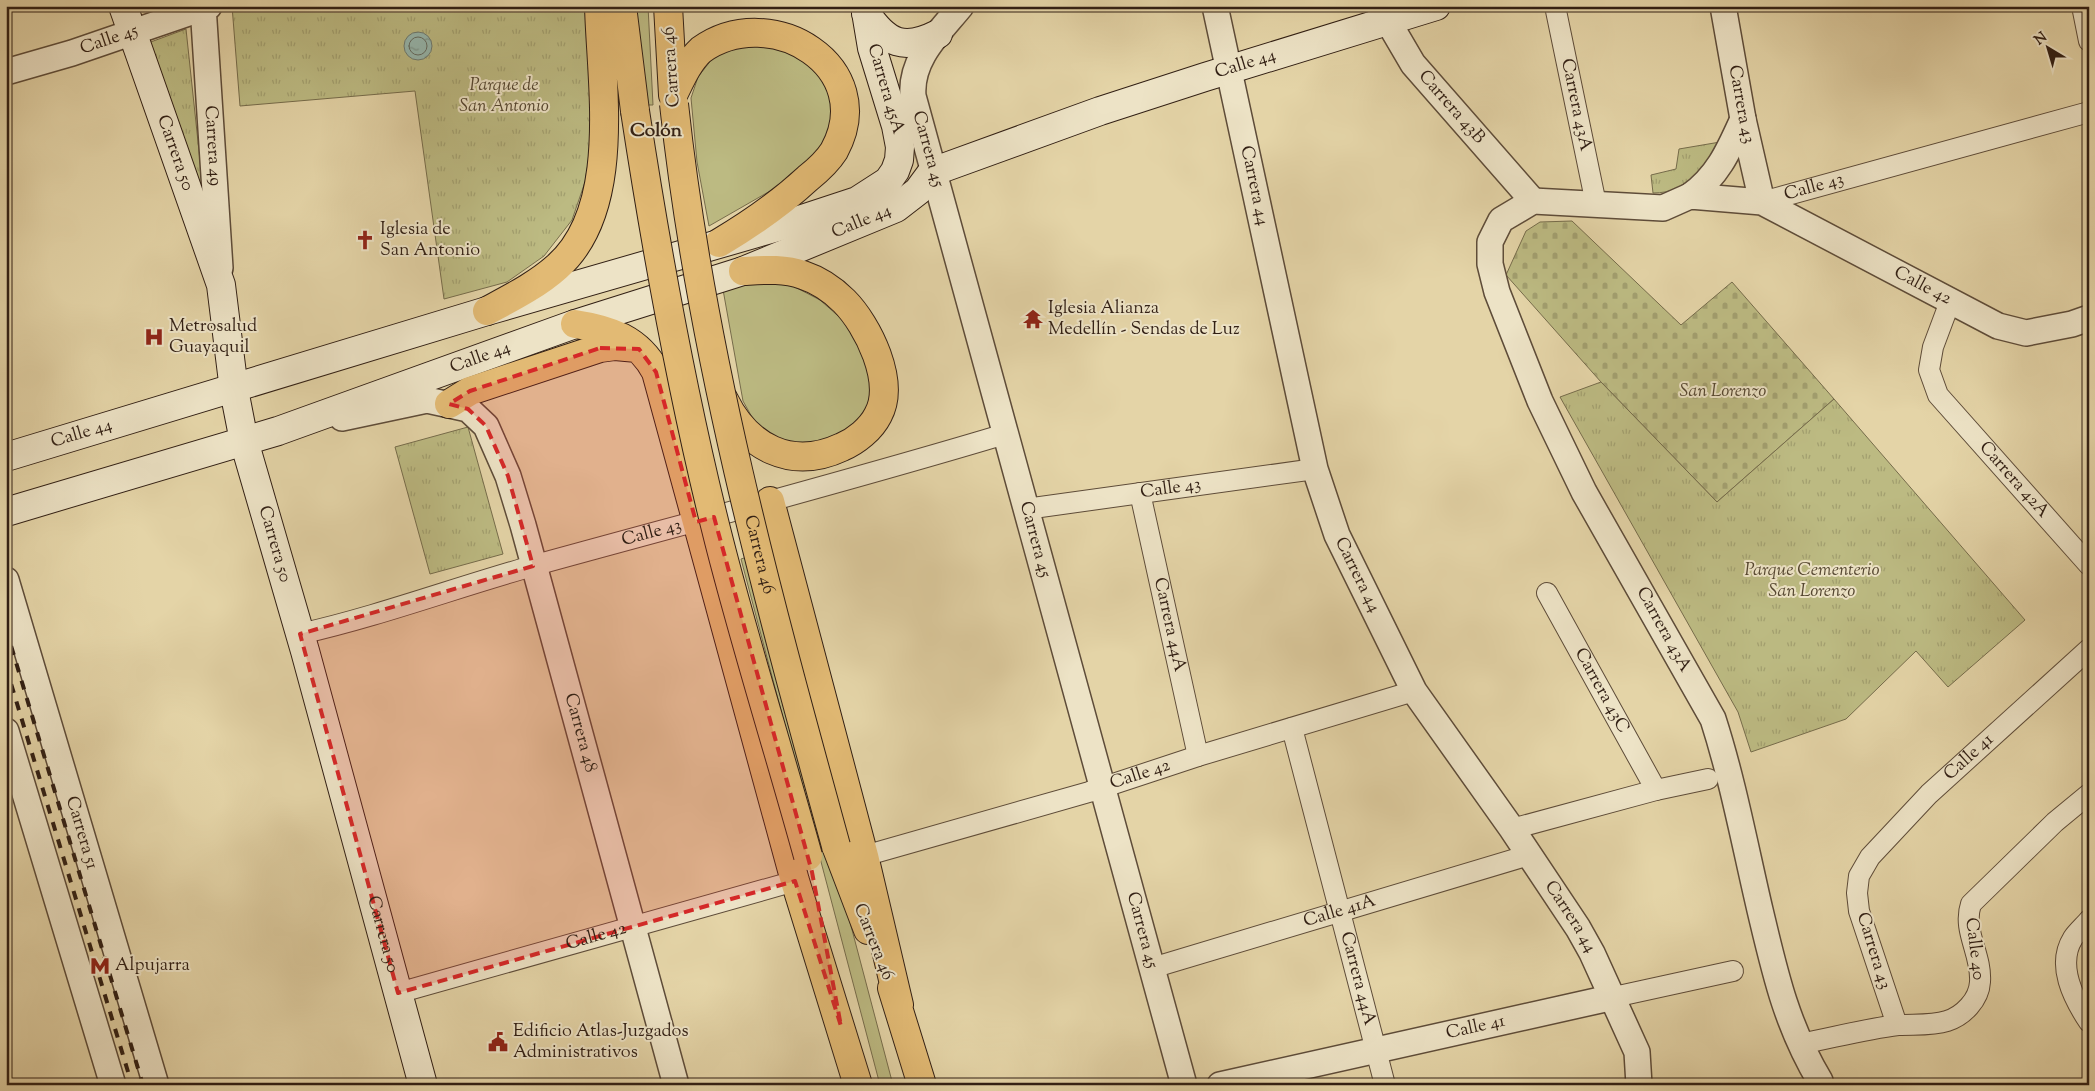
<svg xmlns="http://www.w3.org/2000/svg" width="2095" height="1091" viewBox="0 0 2095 1091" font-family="'Sorts Mill Goudy',serif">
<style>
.green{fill:#bcba82;stroke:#766c4b}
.cemetery{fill:url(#cemetery-stones);stroke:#766c4b}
.park{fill:url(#park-tufts);stroke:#766c4b}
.water{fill:url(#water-ripples);stroke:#6e7a70}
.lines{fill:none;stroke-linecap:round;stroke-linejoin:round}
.shore{stroke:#646b61;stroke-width:1}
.minor-casing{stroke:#5e4c39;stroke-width:22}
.tertiary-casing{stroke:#5e4c39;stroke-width:28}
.secondary-casing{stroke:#311f14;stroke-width:30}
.primary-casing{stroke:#311f14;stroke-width:30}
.minor{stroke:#ede3c6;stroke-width:20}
.tertiary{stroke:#ede3c6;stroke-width:25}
.secondary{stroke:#ede3c6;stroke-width:28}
.primary{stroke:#e2ba74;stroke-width:28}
.rail{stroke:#311f14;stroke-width:4;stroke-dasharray:9 9;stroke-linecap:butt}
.primary-bridge-casing{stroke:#311f14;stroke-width:30;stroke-linecap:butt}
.primary-bridge{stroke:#e2ba74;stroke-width:28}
.marked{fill:#d62828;fill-opacity:0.2;stroke:#d62828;stroke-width:4;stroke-dasharray:10 6;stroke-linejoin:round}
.labels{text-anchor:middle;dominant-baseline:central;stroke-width:4;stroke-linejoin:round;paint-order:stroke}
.street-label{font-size:18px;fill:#311f14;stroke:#ede3c6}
.park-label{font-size:18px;font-style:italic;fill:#544630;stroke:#ede3c6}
.poi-label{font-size:18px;fill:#311f14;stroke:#ede3c6;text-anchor:start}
.neighbourhood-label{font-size:19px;font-weight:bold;fill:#311f14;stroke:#ede3c6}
</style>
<defs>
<pattern id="cemetery-stones" width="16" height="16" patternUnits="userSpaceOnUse" patternTransform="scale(1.25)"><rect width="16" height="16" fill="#bcba82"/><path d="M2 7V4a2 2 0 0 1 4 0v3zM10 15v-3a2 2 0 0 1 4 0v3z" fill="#a29f6f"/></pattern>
<pattern id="park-tufts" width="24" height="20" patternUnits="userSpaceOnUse" patternTransform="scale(1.25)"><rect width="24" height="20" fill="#bcba82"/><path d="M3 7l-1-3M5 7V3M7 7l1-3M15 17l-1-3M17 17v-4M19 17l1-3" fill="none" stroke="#a29f6f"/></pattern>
<pattern id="water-ripples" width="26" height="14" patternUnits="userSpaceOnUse" patternTransform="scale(1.25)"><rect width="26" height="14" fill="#96b7ae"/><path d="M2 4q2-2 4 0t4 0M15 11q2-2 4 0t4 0" fill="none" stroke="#7b948c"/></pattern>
</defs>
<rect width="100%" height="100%" fill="#e4d4a7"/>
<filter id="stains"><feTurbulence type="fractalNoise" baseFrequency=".004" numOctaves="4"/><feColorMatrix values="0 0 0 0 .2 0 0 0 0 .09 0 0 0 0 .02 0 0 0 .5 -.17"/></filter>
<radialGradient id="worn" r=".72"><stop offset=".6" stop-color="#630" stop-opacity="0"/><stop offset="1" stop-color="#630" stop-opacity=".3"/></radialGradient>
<!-- green -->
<path class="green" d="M636,6H648L653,105H641Z
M755,33L824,69L838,125L798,175L709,226L697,162L691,98L698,77L719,50Z
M762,277L793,286L820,300L845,322L866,347L876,412L815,448L762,435L743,401L722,284Z
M753,555L893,1085H880L741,559Z"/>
<!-- cemetery -->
<path class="cemetery" d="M1572,221L1681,325L1732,282L1834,399L1717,502L1601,382L1506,275L1526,231L1540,222Z"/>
<!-- park -->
<path class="park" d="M232,6H589L592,138L585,182L572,220L544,256L507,282L444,299L415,91L240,106Z
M186,29L204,198L148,43Z
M1726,141C1703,167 1690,193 1653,193L1651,175L1676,169L1679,149Z
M1601,382L1717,502L1834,399L2025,620L1948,687L1916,651L1846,719L1751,752L1738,712L1560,397Z
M468,427L503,554L430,574L395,447Z"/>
<!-- water -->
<path class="water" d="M404 46a14 14 0 1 1 28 0a14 14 0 1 1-28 0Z"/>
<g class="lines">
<!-- shore -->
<path class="shore" d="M409 46a9 9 0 1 1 18 0a9 9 0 1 1-18 0Z"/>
<defs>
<g id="minor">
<path id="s1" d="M1555,6L1596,204"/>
<path d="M2082,6L2089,41"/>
<path id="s2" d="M1762,202L2089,112"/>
<path id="s3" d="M1951,299L1933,347L1929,370L1938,395L2089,565"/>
<path id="s4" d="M1140,493L1198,756"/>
<path id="s5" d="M1026,509L1315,469"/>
<path id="s6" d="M1547,593L1656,790"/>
<path id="s7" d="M300,634C380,616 457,587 536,565C692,522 849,481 1005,434"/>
<path id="s8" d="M1292,728L1385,1085"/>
<path d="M1512,829L1656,790L1708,779"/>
<path id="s9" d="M864,856L1089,792L1198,756L1414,691"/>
<path d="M2089,920C2084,926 2077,932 2073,938C2056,965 2073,998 2089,1022"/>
<path id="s10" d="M1152,968L1529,855"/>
<path id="s11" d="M398,993L795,881"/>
<path d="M1614,997L1733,971"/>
<path id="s12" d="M1897,1025L1859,911L1857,893L1859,876L1870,857L1929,794L2089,649"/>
<path d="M1800,1044C1832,1038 1865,1029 1898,1025C1914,1024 1932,1026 1947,1021C1963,1016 1979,1000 1980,982C1982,954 1962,931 1971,904L2055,822L2089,794"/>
</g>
<g id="tertiary">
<path id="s13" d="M203,6L220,268"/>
<path id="s14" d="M961,6C939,33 910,59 913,96L1184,1085"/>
<path id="s15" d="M1215,6L1315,469L1337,535L1414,691L1512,829L1578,928L1592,953L1637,1052L1639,1085"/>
<path id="s16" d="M1379,6L1413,64L1533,201"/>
<path id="s17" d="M1723,6L1743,119L1762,202"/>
<path id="s18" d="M6,72L72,53L209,6"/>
<path d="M1690,196C1718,176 1729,150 1743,119"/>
<path id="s19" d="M342,418L427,400L468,409L486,426L508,476L523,525L676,1085"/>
<path id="s20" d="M6,580L156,1085"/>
<path d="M6,731L113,1085"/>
<path id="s21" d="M1220,1085L1614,997"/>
<path id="s22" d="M1819,1085L1820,1081C1786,1024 1775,973 1760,910C1745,846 1733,781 1713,719L1584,492L1540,401L1497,292L1490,264V242L1501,220L1533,201L1663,208L1690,196L1762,202L1998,326L2026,333L2072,324L2089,318"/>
</g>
<g id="secondary">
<path id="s23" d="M123,6L221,285L234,390L244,441L305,651L423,1085"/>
<path d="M866,13C887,44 904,51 938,34"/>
<path id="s24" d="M6,457L487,311L781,226L857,201L888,181L895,171L899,160L900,147L896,126L872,48L865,6"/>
<path id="s25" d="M6,512L278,431L575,324L743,271L896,208L918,191L932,172L1100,111L1205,77L1436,6"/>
</g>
<path id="primary" d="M622,6L635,111
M668,6L673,95
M673,95C681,79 688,62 701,50C771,0 880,67 834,151C827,162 818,170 808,178C780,204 751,224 719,243
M487,311C511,298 537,285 557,267C623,209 601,85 599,6
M575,324C609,329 639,339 656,372L795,881L858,1085
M724,400C747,447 791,471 842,447C856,441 871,429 878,415C896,382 868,325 844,301C833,290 818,280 803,275C783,268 763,270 743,271
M449,404L470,391L600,348L615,346L637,348
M770,501L864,856L899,1005
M836,846L868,930
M892,988L922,1085"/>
</defs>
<!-- minor casing -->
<use href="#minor" class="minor-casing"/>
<!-- tertiary casing -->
<use href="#tertiary" class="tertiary-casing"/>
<!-- secondary casing -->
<use href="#secondary" class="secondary-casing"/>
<!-- primary casing -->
<use href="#primary" class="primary-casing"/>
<!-- minor -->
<use href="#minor" class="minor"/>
<!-- tertiary -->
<use href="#tertiary" class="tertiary"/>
<!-- secondary -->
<use href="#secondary" class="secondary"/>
<!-- primary -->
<use href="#primary" class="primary"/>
<!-- rail -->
<path class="rail" d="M6,629L143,1085
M6,667L132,1085"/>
<defs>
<g id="primary-bridge">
<path id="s26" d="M674,104C701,357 769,602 836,846"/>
<path d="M635,111C657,255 683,399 719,541C746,647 779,751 808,856"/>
</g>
</defs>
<!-- primary-bridge casing -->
<use href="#primary-bridge" class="primary-bridge-casing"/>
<!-- primary-bridge -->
<use href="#primary-bridge" class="primary-bridge"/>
</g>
<!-- marked area -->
<path class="marked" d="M600,348L639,349L656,372L696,522L714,517L812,872L841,1026L795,881L398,993L300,634L533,566L508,476L486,426L468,409L449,404L470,391Z"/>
<!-- icons -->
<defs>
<symbol id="church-bare" viewBox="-9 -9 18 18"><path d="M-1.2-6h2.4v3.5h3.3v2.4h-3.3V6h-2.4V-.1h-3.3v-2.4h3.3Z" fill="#8f2418" stroke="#ede3c6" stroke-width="2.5" paint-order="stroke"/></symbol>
<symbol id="temple-bare" viewBox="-9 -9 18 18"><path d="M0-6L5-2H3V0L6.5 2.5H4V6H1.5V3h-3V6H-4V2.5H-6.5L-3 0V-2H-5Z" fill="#8f2418" stroke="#ede3c6" stroke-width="2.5" paint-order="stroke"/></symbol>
<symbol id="hospital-bare" viewBox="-9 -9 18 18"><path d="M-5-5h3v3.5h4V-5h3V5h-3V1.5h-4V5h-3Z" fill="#8f2418" stroke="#ede3c6" stroke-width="2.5" paint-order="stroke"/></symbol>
<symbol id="metro-bare" viewBox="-9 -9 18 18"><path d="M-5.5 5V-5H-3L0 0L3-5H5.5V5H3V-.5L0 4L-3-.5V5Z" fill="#8f2418" stroke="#ede3c6" stroke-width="2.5" paint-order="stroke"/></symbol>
<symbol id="civic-bare" viewBox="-9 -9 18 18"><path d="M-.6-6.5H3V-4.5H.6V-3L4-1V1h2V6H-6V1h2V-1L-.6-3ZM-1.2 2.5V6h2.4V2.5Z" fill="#8f2418" stroke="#ede3c6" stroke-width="2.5" paint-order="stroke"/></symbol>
</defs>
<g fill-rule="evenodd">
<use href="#church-bare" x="351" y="226" width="28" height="28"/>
<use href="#temple-bare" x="1019" y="305" width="28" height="28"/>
<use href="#hospital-bare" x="140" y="323" width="28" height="28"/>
<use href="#metro-bare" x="86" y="952" width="28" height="28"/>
<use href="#civic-bare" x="484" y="1028" width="28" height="28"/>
</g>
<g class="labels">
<!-- street labels -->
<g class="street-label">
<text stroke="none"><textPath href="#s18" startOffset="108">Calle 45</textPath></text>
<text stroke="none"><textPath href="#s25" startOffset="1324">Calle 44</textPath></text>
<text transform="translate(672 67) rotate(-94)">Carrera 46</text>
<text transform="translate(885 89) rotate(74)">Carrera 45A</text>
<text stroke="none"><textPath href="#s17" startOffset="100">Carrera 43</textPath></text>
<text stroke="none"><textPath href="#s1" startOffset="101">Carrera 43A</textPath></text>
<text stroke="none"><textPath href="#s16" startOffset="125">Carrera 43B</textPath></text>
<text stroke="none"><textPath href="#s13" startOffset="140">Carrera 49</textPath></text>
<text stroke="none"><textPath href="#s14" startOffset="160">Carrera 45</textPath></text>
<text stroke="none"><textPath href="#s23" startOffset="156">Carrera 50</textPath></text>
<text stroke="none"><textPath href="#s15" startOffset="184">Carrera 44</textPath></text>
<text stroke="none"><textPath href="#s2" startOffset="54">Calle 43</textPath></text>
<text stroke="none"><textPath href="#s25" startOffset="904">Calle 44</textPath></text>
<text stroke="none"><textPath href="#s22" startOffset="1388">Calle 42</textPath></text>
<text stroke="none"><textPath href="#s25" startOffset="499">Calle 44</textPath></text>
<text stroke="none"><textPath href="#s24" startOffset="79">Calle 44</textPath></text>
<text stroke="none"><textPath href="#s3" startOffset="215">Carrera 42A</textPath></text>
<text stroke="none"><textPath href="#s5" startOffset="146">Calle 43</textPath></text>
<text stroke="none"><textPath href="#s7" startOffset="366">Calle 43</textPath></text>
<text stroke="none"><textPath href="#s14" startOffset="565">Carrera 45</textPath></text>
<text stroke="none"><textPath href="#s23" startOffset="561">Carrera 50</textPath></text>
<text stroke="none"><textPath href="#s26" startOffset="459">Carrera 46</textPath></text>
<text stroke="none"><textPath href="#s15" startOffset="588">Carrera 44</textPath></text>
<text stroke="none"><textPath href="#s4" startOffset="135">Carrera 44A</textPath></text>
<text transform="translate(1663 630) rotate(61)">Carrera 43A</text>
<text stroke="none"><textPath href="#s6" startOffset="112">Carrera 43C</textPath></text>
<text stroke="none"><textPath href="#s19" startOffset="475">Carrera 48</textPath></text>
<text stroke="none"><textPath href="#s12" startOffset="318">Calle 41</textPath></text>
<text stroke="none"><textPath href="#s9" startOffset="288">Calle 42</textPath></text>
<text stroke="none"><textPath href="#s20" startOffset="264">Carrera 51</textPath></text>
<text stroke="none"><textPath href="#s10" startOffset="196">Calle 41A</textPath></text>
<text stroke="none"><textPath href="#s15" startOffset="992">Carrera 44</textPath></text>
<text stroke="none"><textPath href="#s14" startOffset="970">Carrera 45</textPath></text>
<text stroke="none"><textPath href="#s23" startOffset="966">Carrera 50</textPath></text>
<text stroke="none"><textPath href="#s11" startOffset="206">Calle 42</textPath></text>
<text transform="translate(873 942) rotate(68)">Carrera 46</text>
<text transform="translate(1974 949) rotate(83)">Calle 40</text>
<text transform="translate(1873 951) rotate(73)">Carrera 43</text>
<text stroke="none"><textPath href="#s8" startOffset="259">Carrera 44A</textPath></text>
<text stroke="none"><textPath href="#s21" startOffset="262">Calle 41</textPath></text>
</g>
<!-- park labels -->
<g class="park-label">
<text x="504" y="86">Parque de<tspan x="504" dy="21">San Antonio</tspan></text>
<text x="1723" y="392">San Lorenzo</text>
<text x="1812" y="571">Parque Cementerio<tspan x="1812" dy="21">San Lorenzo</tspan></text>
</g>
<!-- poi labels -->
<g class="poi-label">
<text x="380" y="230">Iglesia de<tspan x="380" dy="21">San Antonio</tspan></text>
<text x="1048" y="309">Iglesia Alianza<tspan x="1048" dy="21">Medellín - Sendas de Luz</tspan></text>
<text x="169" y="327">Metrosalud<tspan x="169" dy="21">Guayaquil</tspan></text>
<text x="115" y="966">Alpujarra</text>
<text x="513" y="1032">Edificio Atlas-Juzgados<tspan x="513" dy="21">Administrativos</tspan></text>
</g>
<!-- neighbourhood labels -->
<g class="neighbourhood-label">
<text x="656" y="131">Colón</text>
</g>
</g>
<!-- margin -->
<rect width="2095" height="1091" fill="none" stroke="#e4d4a7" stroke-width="25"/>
<rect x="8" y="8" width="2080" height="1076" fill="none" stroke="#311f14" stroke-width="2.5"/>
<rect x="12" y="12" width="2070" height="1066" fill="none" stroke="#311f14"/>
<!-- north arrow -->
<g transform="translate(2048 48) rotate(322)" stroke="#ede3c6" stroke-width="4" paint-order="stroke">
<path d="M0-4L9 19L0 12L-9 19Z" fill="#311f14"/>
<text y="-8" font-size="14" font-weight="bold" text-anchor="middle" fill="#311f14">N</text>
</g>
<rect width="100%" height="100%" filter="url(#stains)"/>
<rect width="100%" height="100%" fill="url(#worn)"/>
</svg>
